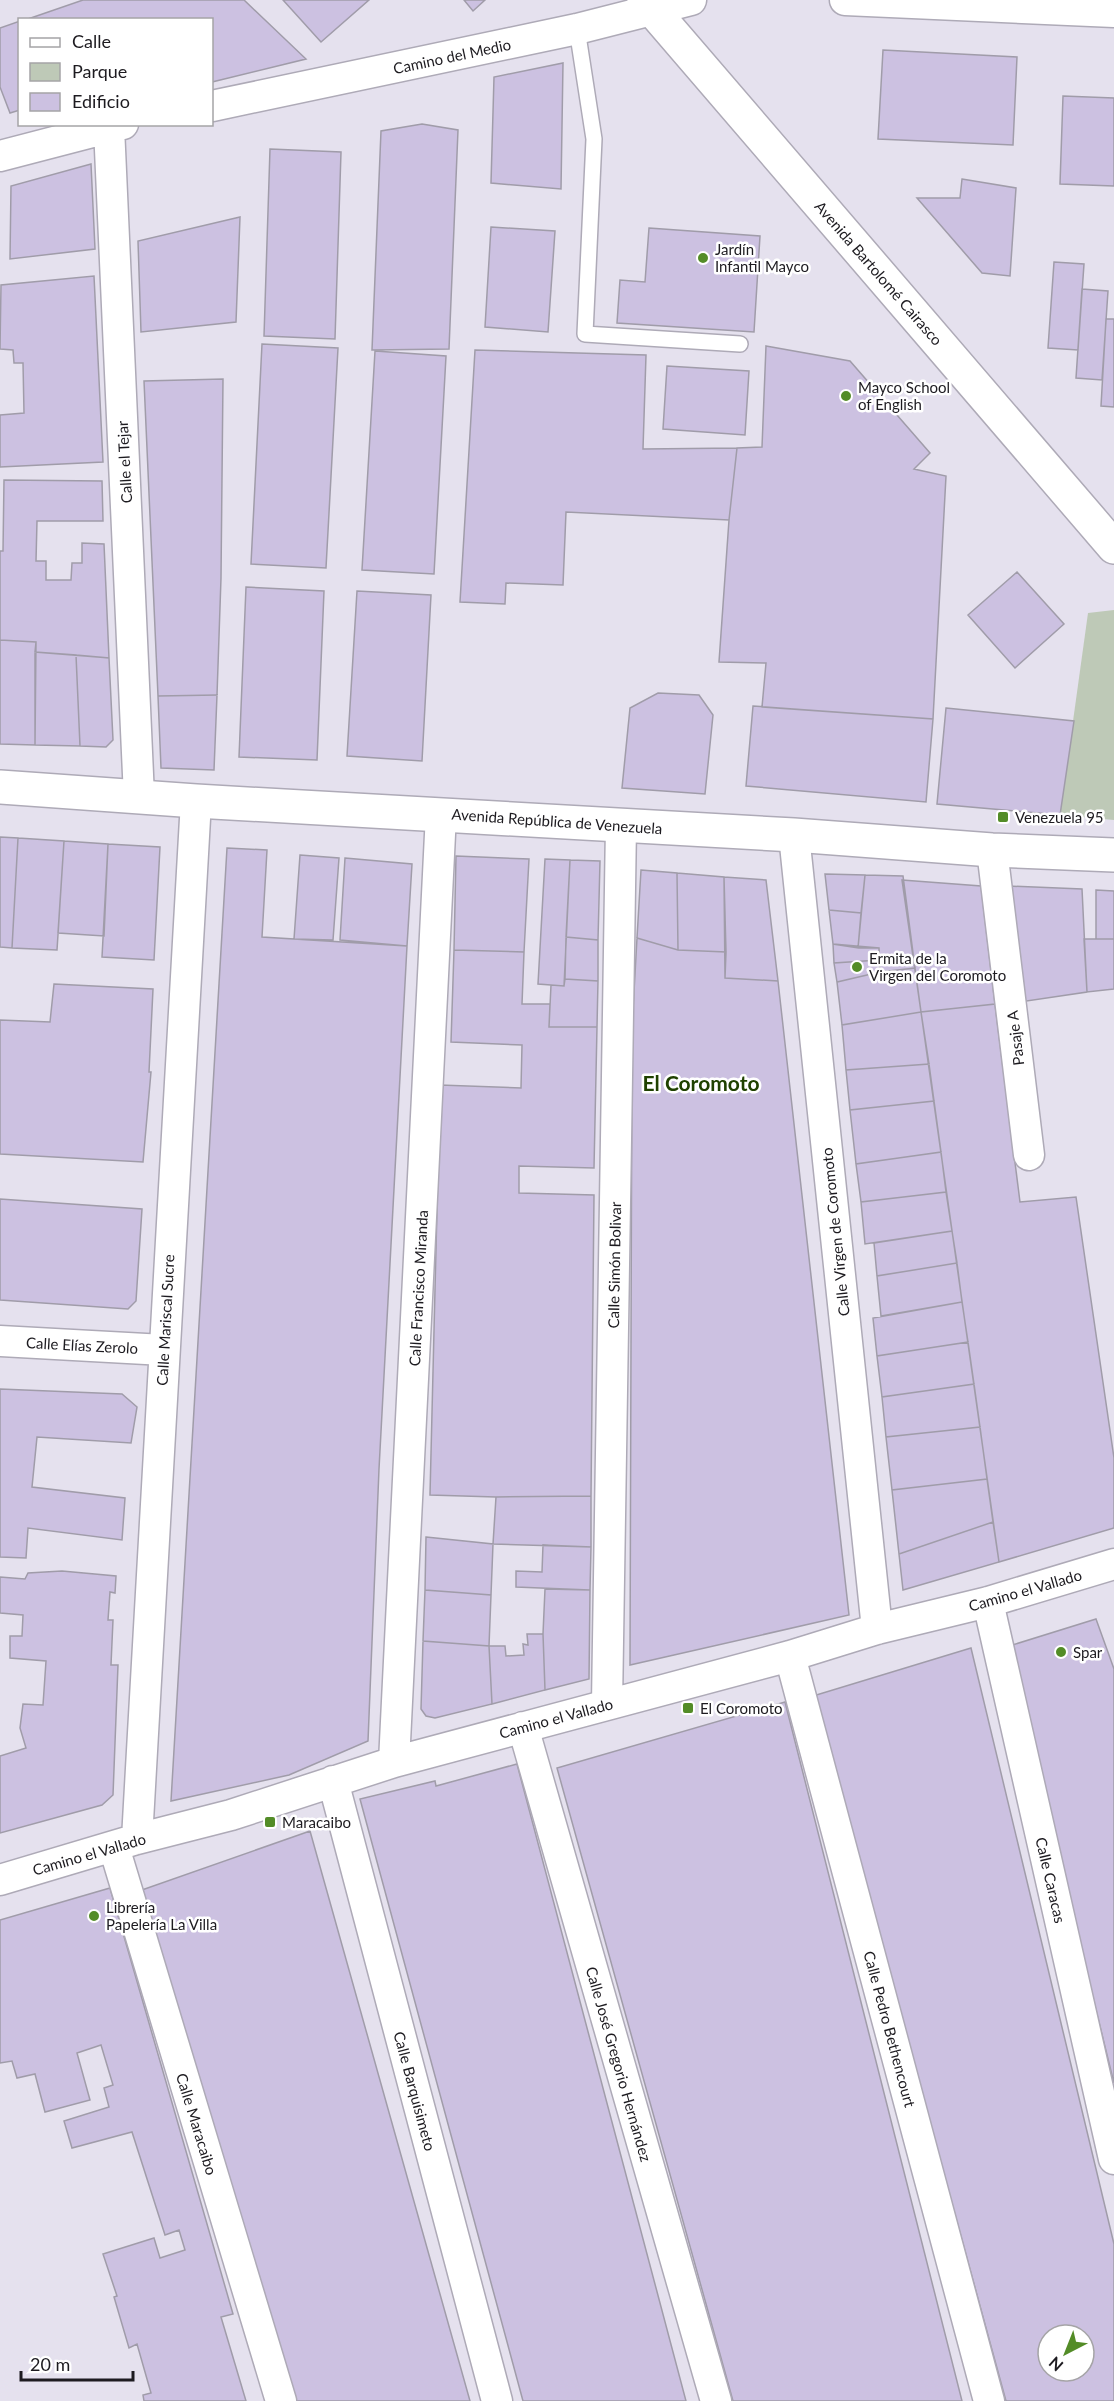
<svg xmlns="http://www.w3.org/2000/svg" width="1114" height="2401" viewBox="0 0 1114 2401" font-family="Lato,sans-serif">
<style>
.green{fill:#bec9b7}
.building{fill:#ccc1e1;stroke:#a09ca9;stroke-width:1.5;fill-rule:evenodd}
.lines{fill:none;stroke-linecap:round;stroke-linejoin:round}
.lane-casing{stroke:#aeaab7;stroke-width:18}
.street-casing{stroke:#aeaab7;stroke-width:33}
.secondary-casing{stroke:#aeaab7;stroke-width:36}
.lane{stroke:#fff;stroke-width:15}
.street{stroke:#fff;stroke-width:30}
.secondary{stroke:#fff;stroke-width:33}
.poi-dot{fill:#538c27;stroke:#fff;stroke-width:2}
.labels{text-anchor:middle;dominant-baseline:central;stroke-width:5;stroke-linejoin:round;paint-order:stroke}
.street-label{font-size:15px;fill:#1d1b20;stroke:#fff}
.poi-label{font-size:15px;fill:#1d1b20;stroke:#fff;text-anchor:start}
.district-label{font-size:21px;font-weight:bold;fill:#1f4100;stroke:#fff}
</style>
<rect width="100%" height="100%" fill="#e5e1ee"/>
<!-- green -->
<path class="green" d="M1114,610V820L1060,815L1088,613Z"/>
<!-- building -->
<path class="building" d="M83,0H244L306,59L212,82V20H25Z
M283,0H369L321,42Z
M464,0H485L473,11Z
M20,21V110L10,113L0,87V28Z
M883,50L1017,57L1013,145L878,139Z
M563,63L561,189L491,183L494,77Z
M1063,96L1114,98V186L1060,184Z
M422,124L458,130L449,349L372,350L381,131Z
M270,149L341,152L335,339L264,336Z
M91,164L95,249L10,259L11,186Z
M962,179L1016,188L1010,276L982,273L917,198H960Z
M240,217L236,322L141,332L138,241Z
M491,227L555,231L548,332L485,327Z
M649,228L760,236L754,332L617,323L620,280L645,282Z
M1054,262L1084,264L1078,350L1048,348Z
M94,276L103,462L0,467V415L24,413L23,363H14L13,350L0,349L1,285Z
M1082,289L1108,291L1102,380L1076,378Z
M1106,319H1114V407L1101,406Z
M262,344L338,348L326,568L251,564Z
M766,346L850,361L930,453L914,469L946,476L933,719L762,707L766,663L719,662L729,520L737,448L762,447Z
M475,350L646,355L643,449L737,448L729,520L566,512L563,585L506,583L505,604L460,602Z
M375,351L446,356L434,574L362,570Z
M667,366L749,371L745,435L663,429Z
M223,379L221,578L217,695L158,696L144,381Z
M4,480L102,481L103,521H37L36,561H46V580H71L72,563H82V543L104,544L109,658L35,652L36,642L0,640V551H3Z
M1017,572L1064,624L1015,668L968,615Z
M246,587L324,591L317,760L239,757Z
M357,591L431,595L422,761L347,756Z
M0,640L36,642L35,745L0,744Z
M35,652L76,655L80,746L35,745Z
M76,655L109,658L113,740L106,747L80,746Z
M658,693L699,695L713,715L705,794L622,788L630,708Z
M217,695L214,770L161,768L158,696Z
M753,706L933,719L926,802L746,786Z
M946,708L1074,721L1060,815L937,804Z
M0,837L18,838L12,948L0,947Z
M18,838L64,841L57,950L12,948Z
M64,841L108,844L104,936L58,933Z
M108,844L160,847L154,960L102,957Z
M227,848L267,850L262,937L407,946L379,1469L368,1741L289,1775L171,1801Z
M300,855L339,858L333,940L294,939Z
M456,856L529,859L524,952L454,950Z
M345,858L412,864L407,946L340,940Z
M545,859L570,860L564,986L538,984Z
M570,860L600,861L598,940L566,937Z
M641,870L677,873L678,950L637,938Z
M677,873L724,877L726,952L678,950Z
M825,874L865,875L861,913L829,910Z
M865,875L903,876L915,968L880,972L879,948H858Z
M724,877L766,880L778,981L725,978Z
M902,880L981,886L995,1004L921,1012Z
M1008,886L1082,889L1087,992L1020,1002Z
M1096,890L1114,891V939H1096Z
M829,910L861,913L858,948L833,944Z
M566,937L598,940V981L565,979Z
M637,938L678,950L726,952L725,978L778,981L849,1615L630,1665L632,1028Z
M1084,939H1114V989L1087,992Z
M833,944L879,948V960L834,963Z
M454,950L524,952L522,1004H550L549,1027H597L594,1168L519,1166V1193L594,1195L591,1496L496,1497L430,1495L440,1085L521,1088L522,1045L451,1042Z
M879,960L880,972L837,982L834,963Z
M915,968L921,1012L842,1025L837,982L880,972Z
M565,979L598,981L597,1027H549L551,985L564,986Z
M54,984L153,989L149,1072H151L143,1162L0,1154V1020L50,1022Z
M995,1004L1020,1202L1076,1197L1114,1458V1528L999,1562L921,1012Z
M921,1012L929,1064L846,1070L842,1025Z
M929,1064L934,1101L850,1110L846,1070Z
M934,1101L941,1152L856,1164L850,1110Z
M941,1152L946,1192L861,1202L856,1164Z
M946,1192L952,1231L865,1244L861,1202Z
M0,1199L142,1209L136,1301L128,1309L0,1300Z
M952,1231L957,1263L877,1276L874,1243Z
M957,1263L962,1302L881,1316L877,1276Z
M962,1302L968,1342L877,1356L873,1318Z
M968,1342L974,1384L882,1397L877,1356Z
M974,1384L980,1427L886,1437L882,1397Z
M0,1389L122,1394L137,1407L131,1443L37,1437L32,1487L125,1498L122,1540L28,1528L26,1558L0,1557Z
M980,1427L987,1479L892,1490L886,1437Z
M987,1479L993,1522L899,1554L892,1490Z
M591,1496V1547L493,1544L496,1497Z
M993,1522L999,1562L903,1590L899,1554Z
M426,1537L493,1544L491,1595L425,1590Z
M543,1545L591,1547L590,1590L516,1587V1571L542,1572Z
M62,1571L116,1576L115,1593L110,1592L108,1620H113L111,1665H118L113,1795L102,1805L0,1833V1756L26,1748L20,1728L23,1704L43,1705L46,1661L10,1658V1636H22L23,1615L0,1613V1577L25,1579L28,1573Z
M545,1589L590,1590L589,1679L545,1690L543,1634Z
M425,1590L491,1595L489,1646L423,1641Z
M1096,1619L1114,1669V2083L1006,1647Z
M527,1634H543L545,1690L492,1704L489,1646H505L506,1656L524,1655L523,1644L528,1645Z
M423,1641L489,1646L492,1704L435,1718L426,1716L421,1709Z
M971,1648L1114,2244V2401H1006L813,1696ZM1048,2335H1084V2371H1048Z
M785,1702L962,2401H733L557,1768Z
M517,1764L686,2401H523L360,1799L435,1781L436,1786Z
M310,1831L470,2401H292L139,1891Z
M110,1888L233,2314L221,2317L246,2401H144L143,2395L151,2393L137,2344L129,2348L114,2297L117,2296L103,2254L154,2238L160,2258L185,2250L179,2230L165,2235L132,2132L72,2148L64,2121L109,2107L104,2088L113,2085L101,2045L77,2053L90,2100L45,2112L35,2074L17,2078L12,2061L0,2063V1920Z"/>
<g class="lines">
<defs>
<path id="lane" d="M577,29L594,139L585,334L740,344"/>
<path id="street" d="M845,0L1114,12
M212,106L577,29L691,0
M109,127L139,797
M0,156L123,124
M794,835L877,1629
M992,850L1029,1155
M0,1341L164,1350
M988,1602L1114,2159
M790,1656L989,2401
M607,1704L621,825
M523,1727L716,2401
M394,1762L441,814
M333,1781L497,2401
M137,1839L196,801
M114,1847L281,2401
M0,1880L137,1839L231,1815L394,1762L790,1656L877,1629L988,1602L1114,1564"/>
<path id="secondary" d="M644,0L1114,547
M0,787L196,801L794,835L992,850L1114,855"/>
</defs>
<!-- lane casing -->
<use href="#lane" class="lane-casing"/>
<!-- street casing -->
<use href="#street" class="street-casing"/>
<!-- secondary casing -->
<use href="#secondary" class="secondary-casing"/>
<!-- lane -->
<use href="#lane" class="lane"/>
<!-- street -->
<use href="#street" class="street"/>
<!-- secondary -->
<use href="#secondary" class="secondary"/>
</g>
<!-- markers -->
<g class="poi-dot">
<circle cx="703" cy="258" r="6"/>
<circle cx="846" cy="396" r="6"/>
<rect x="997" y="811" width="12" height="12" rx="3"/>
<circle cx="857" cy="967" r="6"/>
<circle cx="1061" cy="1652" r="6"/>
<rect x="682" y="1702" width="12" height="12" rx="3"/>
<rect x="264" y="1816" width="12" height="12" rx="3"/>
<circle cx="94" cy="1916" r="6"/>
</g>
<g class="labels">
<!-- street labels -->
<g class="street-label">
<text transform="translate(452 56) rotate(-12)">Camino del Medio</text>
<text transform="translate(879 273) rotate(49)">Avenida Bartolomé Cairasco</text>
<text transform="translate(124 462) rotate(-93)">Calle el Tejar</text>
<text transform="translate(557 821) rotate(4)">Avenida República de Venezuela</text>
<text transform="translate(1015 1038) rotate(-97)">Pasaje A</text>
<text transform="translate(835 1232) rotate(-96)">Calle Virgen de Coromoto</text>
<text transform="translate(614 1265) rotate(-89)">Calle Simón Bolivar</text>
<text transform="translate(418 1288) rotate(-87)">Calle Francisco Miranda</text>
<text transform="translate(165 1320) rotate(-87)">Calle Mariscal Sucre</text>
<text transform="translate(82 1345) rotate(3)">Calle Elías Zerolo</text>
<text transform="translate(1025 1590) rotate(-16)">Camino el Vallado</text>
<text transform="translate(556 1718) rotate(-15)">Camino el Vallado</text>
<text transform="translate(89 1854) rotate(-16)">Camino el Vallado</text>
<text transform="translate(1051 1880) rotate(77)">Calle Caracas</text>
<text transform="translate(890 2029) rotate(75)">Calle Pedro Bethencourt</text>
<text transform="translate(619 2064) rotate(74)">Calle José Gregorio Hernández</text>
<text transform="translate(415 2091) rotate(75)">Calle Barquisimeto</text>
<text transform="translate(197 2124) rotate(73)">Calle Maracaibo</text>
</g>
<!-- poi labels -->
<g class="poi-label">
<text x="715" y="249">Jardín<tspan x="715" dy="17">Infantil Mayco</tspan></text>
<text x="858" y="387">Mayco School<tspan x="858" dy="17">of English</tspan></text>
<text x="1015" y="817">Venezuela 95</text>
<text x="869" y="958">Ermita de la<tspan x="869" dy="17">Virgen del Coromoto</tspan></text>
<text x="1073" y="1652">Spar</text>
<text x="700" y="1708">El Coromoto</text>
<text x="282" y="1822">Maracaibo</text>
<text x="106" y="1907">Librería<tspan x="106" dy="17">Papelería La Villa</tspan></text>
</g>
<!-- district labels -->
<g class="district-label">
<text x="701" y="1082">El Coromoto</text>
</g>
</g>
<!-- legend -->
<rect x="18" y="18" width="195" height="108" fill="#ffffff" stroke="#a5a4a6" stroke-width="1.5"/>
<rect x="30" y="38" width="30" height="9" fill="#ffffff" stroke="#a5a4a6" stroke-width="1.5"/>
<text x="72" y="48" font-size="18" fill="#1d1b20">Calle</text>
<rect x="30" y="63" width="30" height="18" fill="#bec9b7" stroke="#a5a4a6" stroke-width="1.5"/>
<text x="72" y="78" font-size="18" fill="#1d1b20">Parque</text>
<rect x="30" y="93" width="30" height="18" fill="#ccc1e1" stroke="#a5a4a6" stroke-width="1.5"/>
<text x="72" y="108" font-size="18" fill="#1d1b20">Edificio</text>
<!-- north arrow -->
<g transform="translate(1066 2353) rotate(222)"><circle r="28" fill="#ffffff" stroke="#a5a4a6" stroke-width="1.5"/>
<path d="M0-4.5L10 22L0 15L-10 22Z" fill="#538c27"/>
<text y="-9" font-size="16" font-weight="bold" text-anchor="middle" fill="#1d1b20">N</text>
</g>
<!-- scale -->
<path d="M21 2371v9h112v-9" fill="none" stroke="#1d1b20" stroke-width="3"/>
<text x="30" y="2371" font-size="18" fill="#1d1b20" stroke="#ffffff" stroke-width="4.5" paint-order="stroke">20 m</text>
</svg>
